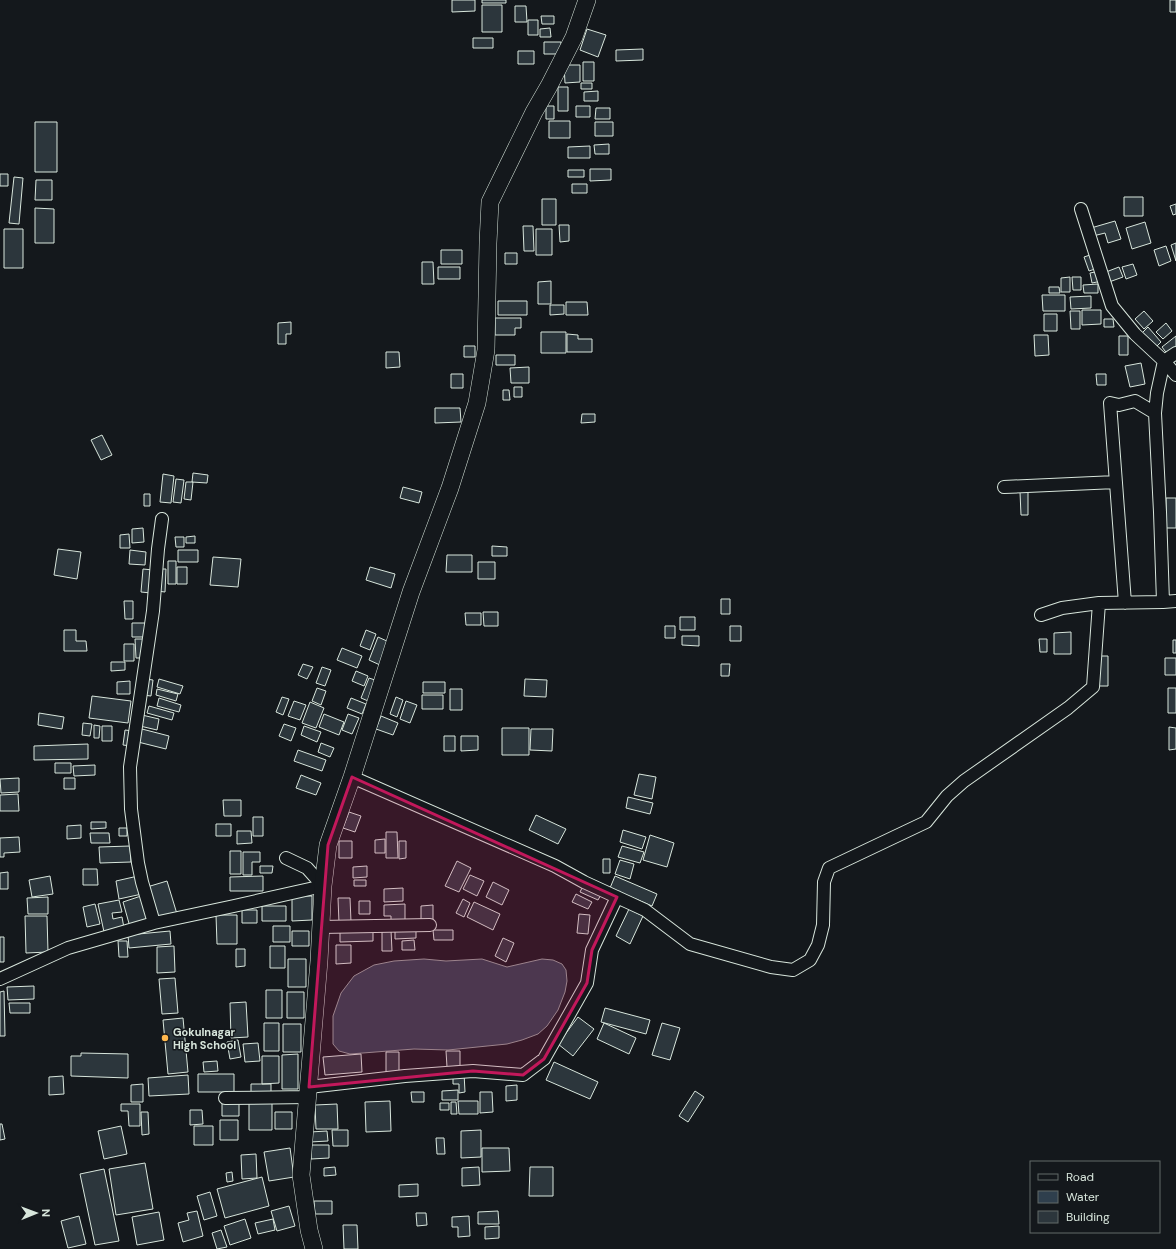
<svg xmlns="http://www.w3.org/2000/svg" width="1176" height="1249" viewBox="0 0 1176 1249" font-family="'DM Sans',sans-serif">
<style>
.water{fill:#2f3f4d;stroke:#939e99}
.building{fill:#2c363c;stroke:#d8e6dc}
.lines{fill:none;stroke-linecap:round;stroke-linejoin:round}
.street-casing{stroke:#d8e6dc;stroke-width:14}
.secondary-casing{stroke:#d8e6dc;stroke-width:18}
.street{stroke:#14181c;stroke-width:12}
.secondary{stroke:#14181c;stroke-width:17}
.marked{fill:#c2185b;fill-opacity:0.2;stroke:#c2185b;stroke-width:3;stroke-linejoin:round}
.poi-dot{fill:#ffb74d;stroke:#14181c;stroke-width:1.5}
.labels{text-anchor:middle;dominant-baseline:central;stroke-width:3;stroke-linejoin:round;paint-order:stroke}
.poi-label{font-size:11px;font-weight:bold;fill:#d8e6dc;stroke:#14181c;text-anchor:start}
</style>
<rect width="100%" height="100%" fill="#14181c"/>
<!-- water -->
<path class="water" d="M424,959L446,961L482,959L507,967L542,959L553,960L562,964L566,970L567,981L565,992L558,1010L547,1026L538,1034L522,1040L507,1044L448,1050L414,1049L350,1054L339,1051L333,1044V1016L341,993L354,976L374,965L394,961Z"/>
<!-- building -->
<path class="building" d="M452,0H475V11L452,12Z
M482,0H506V3H482Z
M1170,0H1176V12H1170Z
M482,5H502V32H482Z
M515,6H526L527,22H515Z
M541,16H554V24H542Z
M528,20H538V35H528Z
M550,28L551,37H540V29Z
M587,29L606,35L598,57L580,50Z
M473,38H493V48H473Z
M544,42H561V54H544Z
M643,49V60L616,61V50Z
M518,51H534V64H518Z
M583,62H594V81H583Z
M564,65H580V82L565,83Z
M581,83H592V89H581Z
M558,87H568V111H558Z
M598,91V101H584V92Z
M546,106H554V119H546Z
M576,106H590V117H576Z
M596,108H610V119H595Z
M549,121H570V138H549Z
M35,122H57V172H35Z
M595,122H613V136H595Z
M609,144V154H595L594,145Z
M590,146V158H568V147Z
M590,169H611V180L590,181Z
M568,170H584V177H568Z
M0,174H8V186H0Z
M14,177L23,178L19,224L9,223Z
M36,180H52V200H35Z
M572,184H587V193H572Z
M1124,197H1143V216H1124Z
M542,199H556V225H542Z
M1176,204V214L1173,215L1170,206Z
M35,208L54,209V243H35Z
M1115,221L1121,239L1108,243L1105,233L1093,236L1091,228Z
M1145,222L1151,243L1132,249L1126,228Z
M559,225H569V241L560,242Z
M523,226H533L534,251H524Z
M4,229H23V268H4Z
M536,229H552V255H536Z
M1176,243V261L1171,245Z
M1166,246L1171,261L1159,266L1154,250Z
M441,250H462V264H441Z
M505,253H517V264H505Z
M1093,254L1098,268L1089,271L1084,257Z
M422,262H433L434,284H422Z
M1133,264L1137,275L1126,279L1122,267Z
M438,267H460V279H438Z
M1119,267L1123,277L1109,282L1106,272Z
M1100,271L1102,281L1092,283L1090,273Z
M1070,277V292H1061V278Z
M1072,277H1081V290H1073Z
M551,281V304H538V282Z
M1098,284V293H1084L1083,285Z
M1049,287H1059L1060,293H1049Z
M1042,295H1065V311H1043Z
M1091,296V308L1071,309L1070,297Z
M498,301H527V315H498Z
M566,302H587L588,315H566Z
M550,305H564V314L550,315Z
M1082,310H1101V324L1082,325Z
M1070,311H1080V329H1071Z
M1144,311L1153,321L1144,329L1135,319Z
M1044,314H1057V331H1044Z
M495,318H521V328H515V335H495Z
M1104,319H1113L1114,327H1104Z
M291,322V334H286V344H278V323Z
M1166,323L1172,331L1163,339L1156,332Z
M1148,327L1161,342L1154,349L1141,334Z
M541,332H566V353H541Z
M567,334L578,335V339H592V352H567Z
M1034,335H1048L1049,355L1035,356Z
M1119,336H1128V355H1119Z
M1176,336V349L1168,355L1162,347Z
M464,346H475V357H464Z
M386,352H399L400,367L386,368Z
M496,355H515V365H496Z
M1141,363L1145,384L1130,387L1125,366Z
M529,367V383H511L510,368Z
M451,374H463V388H451Z
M1096,374H1106V385H1097Z
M514,387H522V397H514Z
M503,390H509L510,400H503Z
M435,408H460L461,422L435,423Z
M582,414H595V422L581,423Z
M102,435L112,455L101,460L91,440Z
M193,473L208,475L207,483L192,482Z
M163,474L174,476L171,503L160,502Z
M176,479L184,480L181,503L173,502Z
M186,482H193L191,500L184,499Z
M403,487L422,492L419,503L400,498Z
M1020,492H1028V515H1021Z
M144,494H150V506H144Z
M1166,498H1176V528H1166Z
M143,528L144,542L132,543V529Z
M129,534L130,548H120V535Z
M195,536V543H186V537Z
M175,537H184V547H176Z
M492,546L507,547V556H492Z
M58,549L81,552L77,579L54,575Z
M130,550L146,552L145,565L129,564Z
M178,550H198V562H178Z
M447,555H472V572H446Z
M213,557L241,559L238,587L210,585Z
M168,561H176V584H168Z
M478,562H495V579H478Z
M177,567H187V584H177Z
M370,567L395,574L391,588L366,580Z
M143,569L153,570L151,593L141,592Z
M158,569H166L165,592L157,591Z
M721,599H730V614H721Z
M124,601H133V619H125Z
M483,612H498V626H484Z
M465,613H481V625H466Z
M680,617H695V630H680Z
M132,623H145V637H132Z
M665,626H675V638H665Z
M730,626H741V641H730Z
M64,630H76V641H86L87,651H64Z
M366,630L376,634L370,650L360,646Z
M1071,632V654H1054V633Z
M682,636H699V646L682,645Z
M378,637L389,642L380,665L369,660Z
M135,639H143L144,658H136Z
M1039,639H1047V652H1040Z
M1173,640H1176V653H1173Z
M124,644H134V661H124Z
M342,648L362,656L357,668L337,660Z
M1092,656H1108V686H1092Z
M1165,658H1176V675H1165Z
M111,662H125V670L111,671Z
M303,664L313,667L307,679L298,675Z
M721,664H730L729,676H721Z
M322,667L331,670L325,686L316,683Z
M356,671L368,676L364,686L352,681Z
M369,678L381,682L373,703L361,698Z
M146,679L153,680L151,696L143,695Z
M159,679L183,686L180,694L157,687Z
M525,679L547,680L546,697L524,696Z
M130,681V694H117V682Z
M423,682H445V693H423Z
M317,688L326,691L321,705L312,701Z
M1168,688H1176V713H1168Z
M157,689L178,694L176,701L156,695Z
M450,689H462V710H450Z
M422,695H443V709H422Z
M92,696L131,701L128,723L89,718Z
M282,697L289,699L283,715L276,712Z
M396,697L403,700L397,717L390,714Z
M159,698L181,705L179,712L157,706Z
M351,698L366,704L362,714L347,708Z
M294,701L306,705L300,720L288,716Z
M406,701L417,705L410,723L400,719Z
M310,702L324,708L316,728L302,723Z
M149,706L174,713L172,720L147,713Z
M39,713L64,717L62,729L38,725Z
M324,714L344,722L339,735L319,727Z
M348,714L359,718L352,734L342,730Z
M142,715L159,719L157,730L140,726Z
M381,716L398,723L393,735L376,729Z
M83,723L92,724L90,736L82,735Z
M284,724L296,728L291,741L279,736Z
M94,725L100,726L99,738H94Z
M102,726H112V741H102Z
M304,726L321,732L317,742L301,735Z
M1169,727L1176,728V749L1169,750Z
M502,728H529V755H502Z
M142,729L169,736L166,749L138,742Z
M531,729H553L552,751L530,750Z
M125,730L133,731L131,746L123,745Z
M444,736H455V751H444Z
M461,736H478V750L461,751Z
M321,743L334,748L330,757L318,752Z
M88,744V759L34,760V746Z
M298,750L326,760L322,771L294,761Z
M55,763H71V773H55Z
M95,765V775L74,776L73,766Z
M639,774L656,777L652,799L634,795Z
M301,775L321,783L316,795L296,788Z
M19,778V792L1,793L0,779Z
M64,778H75V789H64Z
M18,794L19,811H0V795Z
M628,797L653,803L650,814L626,808Z
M223,800H241V816H224Z
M349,812L361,816L355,832L343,828Z
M536,815L566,829L558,844L529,830Z
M253,817H263V836H253Z
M91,822H106V828L91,829Z
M216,824H231V836H216Z
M81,825V838L67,839V826Z
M119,828H127V836H119Z
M623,830L646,837L642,849L620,842Z
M237,831H251L252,843L237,844Z
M386,832H397L398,858H386Z
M90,833H109L110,843H91Z
M650,835L674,843L667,867L643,860Z
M19,837L20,852L4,853V857H0V838Z
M385,839V853H375V840Z
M339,841H352V858H339Z
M399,841H406V858L399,859Z
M130,846L131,862L100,863L99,847Z
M622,846L644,852L640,863L618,857Z
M230,851H241V874H230Z
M243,852H260V862H252V875H243Z
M603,859H610V873H603Z
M620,860L634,864L630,879L615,874Z
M457,861L471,868L459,892L445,886Z
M260,866H273L272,873H260Z
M367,866V877L353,878V867Z
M83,869H97L98,885H83Z
M8,872V889H0V873Z
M470,875L484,881L477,896L463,889Z
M50,876L53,894L32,897L29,880Z
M138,876L142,894L119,899L116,881Z
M263,876V891H230V877Z
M615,876L657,894L652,906L610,888Z
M354,880H366V886H354Z
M167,881L177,914L158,920L147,887Z
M493,882L509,890L502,905L486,897Z
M584,884L602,893L598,900L580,892Z
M403,888V901L384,902V889Z
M576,894L592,902L588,909L572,902Z
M141,896L149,921L130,927L123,902Z
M292,896H312V920L292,921Z
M48,897V914H28L27,898Z
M338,898H350L351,922L339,923Z
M463,899L470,903L464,917L456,913Z
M119,900L122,912L112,913L113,919L122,917L124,928L104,932L98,904Z
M359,901H370V914H359Z
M474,902L500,914L493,930L467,917Z
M95,904L100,924L87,927L83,907Z
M405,904V920L391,921V916H384V905Z
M433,905V920H421V906Z
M262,906H286V921H262Z
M629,909L643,916L630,944L616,936Z
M242,910H257V923H242Z
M579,914L590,915L588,934L577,933Z
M216,915H237V944H217Z
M25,916H47L48,952L26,953Z
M273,926H290V942H273Z
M395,929H416V938L395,939Z
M373,930V941L340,942V931Z
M391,930L392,951H382V931Z
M433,930H453V940H434Z
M170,931L171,944L129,948L128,935Z
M292,931H309V946H292Z
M0,937H4V962H0Z
M503,938L514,943L506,962L495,956Z
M414,940L415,950H402V941Z
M118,941H127L128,957H119Z
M336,945H351V963L336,964Z
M174,946L175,972L157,973V947Z
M270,946H285V968H270Z
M236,949H245V966L236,967Z
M288,959H306V987H288Z
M175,978L178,1013L162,1014L159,979Z
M34,986V999L8,1000L7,987Z
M266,990H282V1018H266Z
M4,991L5,1036H0V992Z
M287,992H304V1018H287Z
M246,1002L248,1037L231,1038L230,1003Z
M9,1003H30V1013H10Z
M605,1008L650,1020L646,1034L601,1022Z
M578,1017L594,1029L573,1056L558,1044Z
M183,1018L188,1072L168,1074L163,1020Z
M264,1023H279V1051H264Z
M604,1023L636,1038L629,1054L597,1039Z
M662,1023L680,1028L670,1060L652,1055Z
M283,1024H301V1052H283Z
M238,1040L241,1057L230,1059L227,1042Z
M258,1043L260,1061L245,1062L243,1044Z
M446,1051H460V1066L447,1067Z
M386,1052H399V1072H386Z
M81,1053L128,1054V1078L71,1076V1056H81Z
M298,1054V1089H282V1055Z
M361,1054L362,1072L325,1075L323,1057Z
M262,1056H279V1083L262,1084Z
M217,1061L218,1071L204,1072L203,1062Z
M554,1062L598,1082L590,1099L546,1080Z
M464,1073L465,1092L459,1093V1084H453V1074Z
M198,1074H234V1092H198Z
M188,1075L189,1094L149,1096L148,1078Z
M63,1076L64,1094L49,1095V1077Z
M143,1084V1102H131V1085Z
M251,1084H271V1096H251Z
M517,1085V1100L506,1101V1086Z
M458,1090V1100H442V1091Z
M695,1091L704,1097L688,1122L679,1116Z
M411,1092H424V1102H412Z
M480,1092H492L493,1112L480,1113Z
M390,1101L391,1131L366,1132L365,1102Z
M458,1101H478V1114H459Z
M451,1102H456L457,1114H451Z
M222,1103H239V1116H222Z
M249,1103H272V1130H249Z
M440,1103H449V1110H440Z
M121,1104H140V1126H129L128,1111H121Z
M337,1104L338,1129H316L315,1105Z
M190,1110H202L203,1124L190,1125Z
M141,1112H148L149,1134L142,1135Z
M275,1112H292V1129H275Z
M220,1120H238V1140H220Z
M0,1124H2L5,1139L0,1140Z
M121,1126L127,1154L104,1159L98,1131Z
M194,1126H213V1145H194Z
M332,1130H348V1146H333Z
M481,1130V1157L461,1158V1131Z
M327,1131L328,1141L310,1142V1132Z
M436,1138H444L445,1154H437Z
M311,1145H329V1158L311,1159Z
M290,1148L294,1177L269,1181L264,1152Z
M482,1148H509L510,1171L482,1172Z
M256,1154L257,1178L242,1179L241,1155Z
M145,1163L153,1209L116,1215L109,1169Z
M335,1167L336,1175L324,1176V1168Z
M479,1167L480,1185L462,1186V1168Z
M530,1167H553V1196H529Z
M104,1169L119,1241L95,1245L80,1174Z
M232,1172L233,1181L227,1182L226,1173Z
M262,1177L269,1206L225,1218L217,1189Z
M418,1184V1196L399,1197V1185Z
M210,1192L217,1216L204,1220L197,1196Z
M314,1201H332V1214H315Z
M289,1206L295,1226L277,1231L271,1211Z
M197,1211L203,1236L183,1242L178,1223L189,1220L187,1213Z
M498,1211L499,1224H478V1212Z
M159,1212L164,1240L137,1245L132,1217Z
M416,1213H426L427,1225L417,1226Z
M79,1216L86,1244L68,1248L61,1221Z
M469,1216L470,1236L458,1237V1227H452V1217Z
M245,1219L251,1238L230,1245L224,1226Z
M273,1219L275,1230L258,1234L255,1223Z
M343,1225H357L358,1249H344Z
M499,1226V1238L485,1239V1227Z
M221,1230L227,1247L217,1249L212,1233Z"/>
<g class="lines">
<defs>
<path id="street" d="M1081,209L1112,306L1135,334L1164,361L1176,375
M1004,487L1116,482
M1163,602L1176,601
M1125,603L1110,403L1119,405L1135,401L1155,413
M1041,615L1062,608L1099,603L1163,602L1160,512L1155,413L1157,393L1164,361L1176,353
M352,777L555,866L584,882L645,910L690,944L771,967L793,970L810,960L818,945L823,925L824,882L829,868L926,822L947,796L964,781L1068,708L1093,687L1099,603
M154,923L142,882L138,863L131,809L130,767L153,611L158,549L162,519
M321,927L430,925
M0,979L68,948L154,923L234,906L323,886L307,868L286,858
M309,1087L405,1076L473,1071L523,1075L544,1059L587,983L592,950L617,897
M225,1098L308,1097"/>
<path id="secondary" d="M314,1249L309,1230L301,1175L319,961L323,886L328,845L352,777L411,592L450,488L477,403L486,350L488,243L490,202L534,112L549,86L574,37L587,0"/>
</defs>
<!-- street casing -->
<use href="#street" class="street-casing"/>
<!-- secondary casing -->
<use href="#secondary" class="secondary-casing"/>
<!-- street -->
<use href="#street" class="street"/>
<!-- secondary -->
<use href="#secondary" class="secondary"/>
</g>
<!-- marked area -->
<path class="marked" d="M352,777L617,897L592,950L587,983L544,1059L523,1075L473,1071L309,1087L328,845Z"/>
<!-- markers -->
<circle class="poi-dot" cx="165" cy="1038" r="4"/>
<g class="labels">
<!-- poi labels -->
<g class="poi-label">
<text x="173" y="1032">Gokulnagar<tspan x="173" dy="13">High School</tspan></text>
</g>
</g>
<!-- legend -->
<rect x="1030" y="1161" width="130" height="72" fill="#14181c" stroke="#626a69"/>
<rect x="1038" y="1174" width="20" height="6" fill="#14181c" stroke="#626a69"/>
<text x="1066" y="1181" font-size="12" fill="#d8e6dc">Road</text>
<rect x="1038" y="1191" width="20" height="12" fill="#2f3f4d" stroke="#626a69"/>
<text x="1066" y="1201" font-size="12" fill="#d8e6dc">Water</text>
<rect x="1038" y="1211" width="20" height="12" fill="#2c363c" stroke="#626a69"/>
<text x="1066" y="1221" font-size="12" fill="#d8e6dc">Building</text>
<!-- north arrow -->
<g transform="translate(36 1213) rotate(89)" stroke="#14181c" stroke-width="3" paint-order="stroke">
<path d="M0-3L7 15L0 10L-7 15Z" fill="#d8e6dc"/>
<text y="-6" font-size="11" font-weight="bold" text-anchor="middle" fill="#d8e6dc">N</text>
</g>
</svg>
